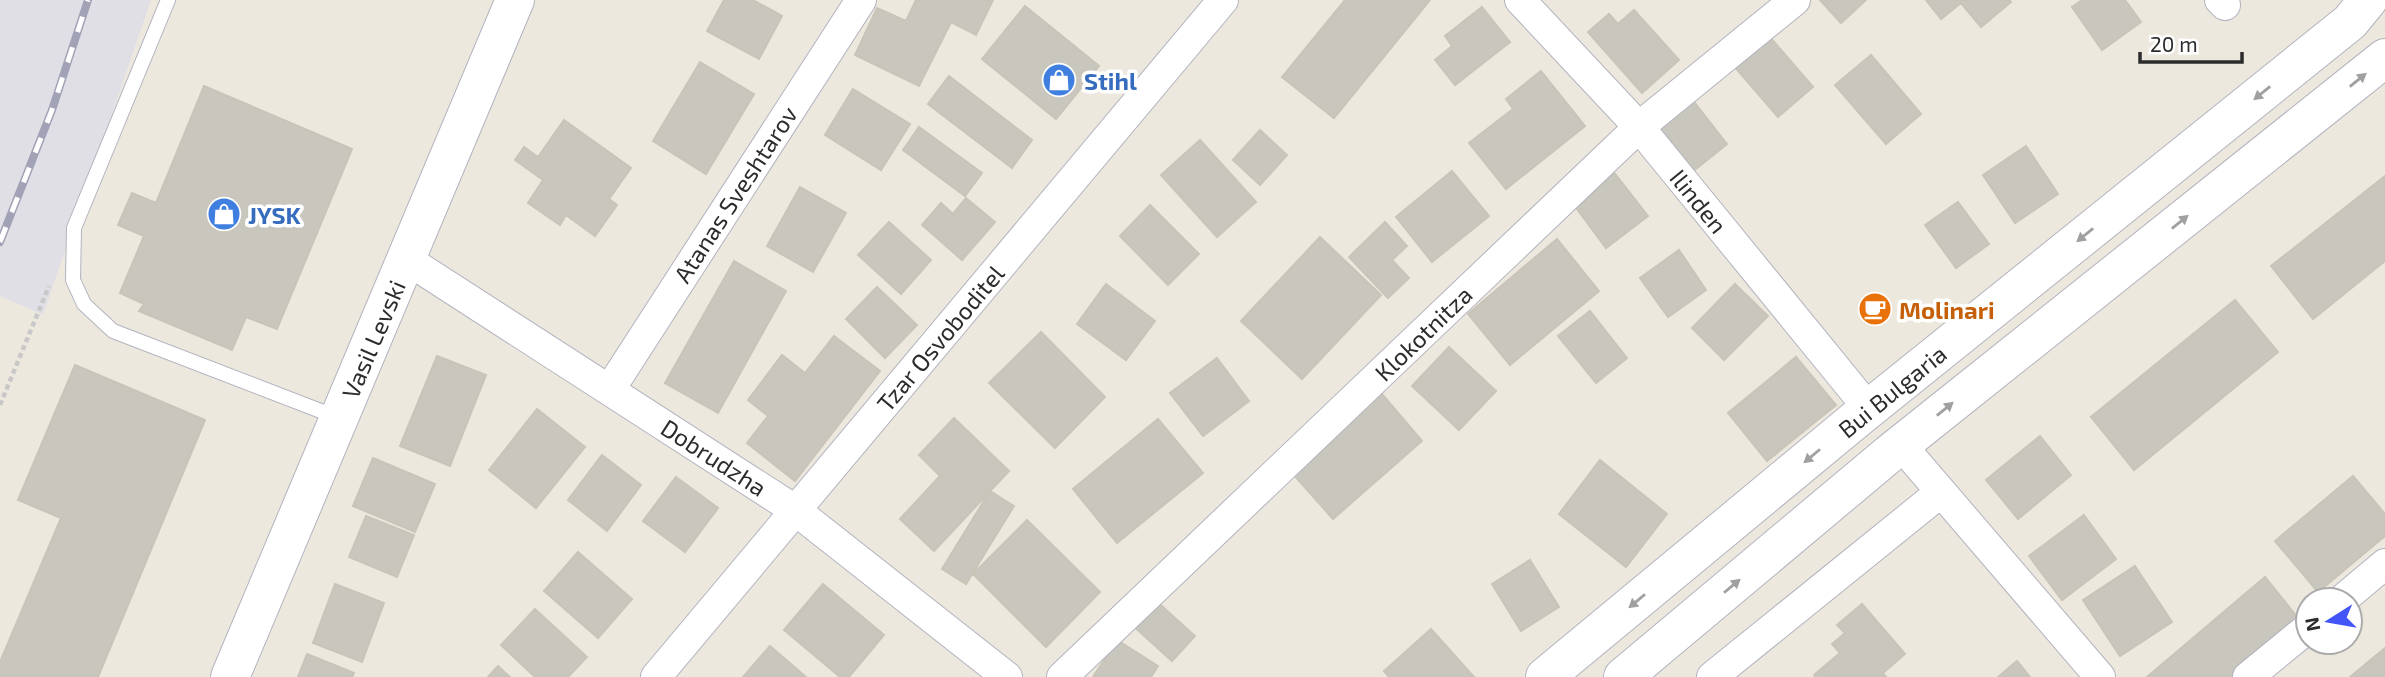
<svg xmlns="http://www.w3.org/2000/svg" width="2385" height="677" viewBox="0 0 2385 677" font-family="'Exo 2',sans-serif">
<style>
.industrial{fill:#e1dfe6}
.building{fill:#c9c6bd;stroke:#c9c4b8;stroke-width:2}
.lines{fill:none;stroke-linecap:round;stroke-linejoin:round}
.lane-casing{stroke:#b2b3bf;stroke-width:16}
.street-casing{stroke:#b2b3bf;stroke-width:32}
.secondary-casing{stroke:#b2b3bf;stroke-width:40}
.path{stroke:#c8c8c8;stroke-width:4.5;stroke-dasharray:5 3.5;stroke-linecap:butt}
.lane{stroke:#fff;stroke-width:14}
.street{stroke:#fff;stroke-width:30}
.secondary{stroke:#fff;stroke-width:38}
.rail-casing{stroke:#a1a2b6;stroke-width:8}
.rail{stroke:#fff;stroke-width:5;stroke-dasharray:16;stroke-linecap:butt}
.oneway{fill:#a0a0a0}
.labels{text-anchor:middle;dominant-baseline:central;stroke-width:7;stroke-linejoin:round;paint-order:stroke}
.shop-label{font-size:24px;font-weight:bold;fill:#366cbe;stroke:#fff;text-anchor:start}
.street-label{font-size:24px;fill:#2c2c2c;stroke:#fff}
.food-label{font-size:24px;font-weight:bold;fill:#c56008;stroke:#fff;text-anchor:start}
</style>
<rect width="100%" height="100%" fill="#ede8de"/>
<!-- industrial -->
<path class="industrial" d="M0,0H151L43,315L0,296Z"/>
<!-- building -->
<path class="building" d="M724,0H753L782,16L759,59L707,31Z
M916,0H993L976,35L951,22L919,86L855,55L877,8L906,21Z
M1345,0H1430L1334,118L1282,77Z
M1820,0H1866L1841,23Z
M1926,0H2009L2011,2L1981,27L1961,3L1941,19Z
M2082,0H2125L2141,22L2102,50L2072,7Z
M1025,6L1099,66L1056,119L982,59Z
M1482,7L1510,42L1455,85L1435,60L1452,46L1445,36Z
M1634,10L1679,60L1642,93L1588,32L1609,14L1618,24Z
M1769,36L1813,87L1778,117L1734,66Z
M1871,55L1921,114L1886,144L1835,85Z
M700,62L754,94L706,174L653,141Z
M1541,71L1585,126L1506,189L1469,143L1513,109L1506,99Z
M949,76L1032,140L1012,168L928,104Z
M204,86L352,149L277,329L246,317L232,350L139,311L144,304L120,293L144,236L118,225L132,193L156,203Z
M853,89L910,124L881,170L825,135Z
M1688,94L1727,144L1692,172L1652,121Z
M564,120L631,168L609,199L617,205L595,236L566,215L560,225L528,203L543,180L515,160L524,147L538,157Z
M919,127L982,173L965,196L903,150Z
M1260,130L1287,155L1260,185L1233,160Z
M1200,140L1256,202L1217,237L1161,175Z
M2026,146L2058,194L2015,223L1983,175Z
M1609,166L1648,216L1606,248L1568,197Z
M1452,171L1489,216L1432,262L1396,217Z
M2385,176V261L2313,319L2271,266Z
M800,187L846,213L813,272L767,246Z
M966,198L995,222L962,260L922,225L941,203L953,214Z
M1958,202L1989,244L1956,268L1925,225Z
M1150,205L1199,254L1168,285L1120,236Z
M889,222L931,260L901,294L858,255Z
M1385,222L1407,246L1392,260L1409,278L1388,298L1349,257Z
M1320,237L1381,295L1302,379L1241,321Z
M1557,239L1599,291L1510,365L1468,314Z
M1679,250L1706,290L1668,317L1640,278Z
M734,261L786,291L718,413L665,383Z
M1106,284L1155,321L1126,360L1077,324Z
M1735,284L1768,316L1724,360L1692,328Z
M877,287L917,325L885,358L846,319Z
M2235,300L2278,352L2134,470L2091,417Z
M1590,311L1627,358L1596,383L1558,336Z
M1041,332L1105,397L1055,448L989,383Z
M834,336L880,371L795,481L747,443L768,416L748,400L782,355L805,373Z
M1449,347L1496,391L1459,430L1412,386Z
M437,356L486,375L450,466L400,446Z
M1796,357L1836,405L1767,461L1728,413Z
M1217,358L1249,401L1203,436L1170,393Z
M75,365L205,420L98,677H0V662L61,518L18,500Z
M1376,387L1422,441L1333,519L1286,466Z
M537,409L585,447L536,508L489,470Z
M954,418L1009,471L934,551L900,519L940,476L919,455Z
M1158,419L1203,473L1117,543L1073,489Z
M2040,436L2071,475L2018,519L1986,480Z
M602,455L641,485L607,531L568,500Z
M373,458L435,484L415,532L353,506Z
M1600,460L1667,514L1626,567L1559,514Z
M2353,476L2385,514V536L2318,592L2275,541Z
M676,477L718,508L685,552L643,521Z
M990,491L1014,506L966,584L942,569Z
M2084,515L2116,559L2062,600L2029,556Z
M366,516L414,535L397,577L349,557Z
M1027,520L1100,592L1046,647L973,574Z
M578,552L632,599L598,638L544,591Z
M1530,560L1559,607L1521,631L1492,584Z
M2135,566L2172,622L2120,656L2083,600Z
M2265,577L2302,623L2238,677H2147Z
M335,584L384,603L362,662L313,643Z
M823,584L884,635L849,677H840L784,630Z
M1154,599L1195,636L1172,661L1131,624Z
M1862,604L1905,654L1883,673L1886,677H1815L1814,675L1840,653L1832,644L1845,633L1837,625Z
M535,609L587,657L568,677H535L501,645Z
M1431,629L1474,677H1389L1384,671Z
M1117,640L1158,666L1151,677H1093Z
M770,646L806,677H743Z
M2385,648V677H2350Z
M307,654L354,673L352,677H298Z
M2017,661L2030,677H1998Z
M498,666L510,677H488Z"/>
<g class="lines">
<defs>
<path id="lane" d="M168,0L74,228L73,280L84,304L113,331L339,418"/>
<path id="street" d="M1520,0L1639,127L1869,409
M2220,0L2225,5
M406,259L795,510L1007,677
M610,389L861,0
M1901,445L2100,677
M2342,600L2385,564
M656,677L1223,0
M1062,677L1639,127L1795,0
M1712,677L1941,492
M2248,677L2308,628"/>
<path id="secondary" d="M230,677L515,0
M1545,677L1860,416L2350,22L2368,0
M1623,677L1889,454L2385,58"/>
</defs>
<!-- lane casing -->
<use href="#lane" class="lane-casing"/>
<!-- street casing -->
<use href="#street" class="street-casing"/>
<!-- secondary casing -->
<use href="#secondary" class="secondary-casing"/>
<!-- path -->
<path class="path" d="M0,405L49,286"/>
<!-- lane -->
<use href="#lane" class="lane"/>
<!-- street -->
<use href="#street" class="street"/>
<!-- secondary -->
<use href="#secondary" class="secondary"/>
<defs>
<path id="rail" d="M0,242L52,110L88,0"/>
</defs>
<!-- rail casing -->
<use href="#rail" class="rail-casing"/>
<!-- rail -->
<use href="#rail" class="rail"/>
</g>
<!-- one-way arrows -->
<defs><path id="oneway-solid" d="M-6-.8H1V-3.2L6.5 0L1 3.2V.8H-6Z" transform="scale(1.75)"/></defs>
<g class="oneway">
<use href="#oneway-solid" transform="translate(2358 80) rotate(-39)"/>
<use href="#oneway-solid" transform="translate(2262 93) rotate(141)"/>
<use href="#oneway-solid" transform="translate(2180 222) rotate(-39)"/>
<use href="#oneway-solid" transform="translate(2085 235) rotate(141)"/>
<use href="#oneway-solid" transform="translate(1945 409) rotate(-39)"/>
<use href="#oneway-solid" transform="translate(1812 456) rotate(140)"/>
<use href="#oneway-solid" transform="translate(1732 586) rotate(-40)"/>
<use href="#oneway-solid" transform="translate(1637 601) rotate(140)"/>
</g>
<!-- icons -->
<defs>
<symbol id="shop-disc" viewBox="-11 -11 22 22"><circle r="9.5" fill="#3f7fe0" stroke="#fff"/><path d="M-5-2.5h2.3a2.7 3.5 0 0 1 5.4 0H5L5.5 6h-11ZM-1.5-2.5h3a1.5 2.3 0 0 0-3 0Z" fill="#fff"/></symbol>
<symbol id="cafe-disc" viewBox="-11 -11 22 22"><circle r="9.5" fill="#e8710a" stroke="#fff"/><path d="M-5.5-4.5H6V0H3Q3 3.5 0 3.5H-2.5Q-5.5 3.5-5.5 0ZM3-3.2v2h1.7v-2ZM-6 4.5H4V6H-6Z" fill="#fff"/></symbol>
</defs>
<g fill-rule="evenodd">
<use href="#shop-disc" x="1040" y="61" width="38" height="38"/>
<use href="#shop-disc" x="205" y="195" width="38" height="38"/>
<use href="#cafe-disc" x="1856" y="290" width="38" height="38"/>
</g>
<g class="labels">
<!-- shop labels -->
<g class="shop-label">
<text x="1084" y="80">Stihl</text>
<text x="248" y="214">JYSK</text>
</g>
<!-- street labels -->
<g class="street-label">
<text transform="translate(735 194) rotate(-57)">Atanas Sveshtarov</text>
<text transform="translate(1699 201) rotate(51)">Ilinden</text>
<text transform="translate(1423 333) rotate(-44)">Klokotnitza</text>
<text transform="translate(940 338) rotate(-50)">Tzar Osvoboditel</text>
<text transform="translate(373 339) rotate(-67)">Vasil Levski</text>
<text transform="translate(1892 391) rotate(-39)">Bui Bulgaria</text>
<text transform="translate(714 457) rotate(33)">Dobrudzha</text>
</g>
<!-- food labels -->
<g class="food-label">
<text x="1899" y="309">Molinari</text>
</g>
</g>
<!-- north arrow -->
<g transform="translate(2329 621) rotate(259)"><circle r="33" fill="#ffffff" stroke="#ababab" stroke-width="2"/>
<path d="M0-5L12 26L0 18L-12 26Z" fill="#4255f7"/>
<text y="-10" font-size="19" font-weight="bold" text-anchor="middle" fill="#2c2c2c">N</text>
</g>
<!-- scale -->
<path d="M2140 52v10h102v-10" fill="none" stroke="#2c2c2c" stroke-width="3.5"/>
<text x="2150" y="52" font-size="21" fill="#2c2c2c" stroke="#ffffff" stroke-width="5" paint-order="stroke">20 m</text>
</svg>
